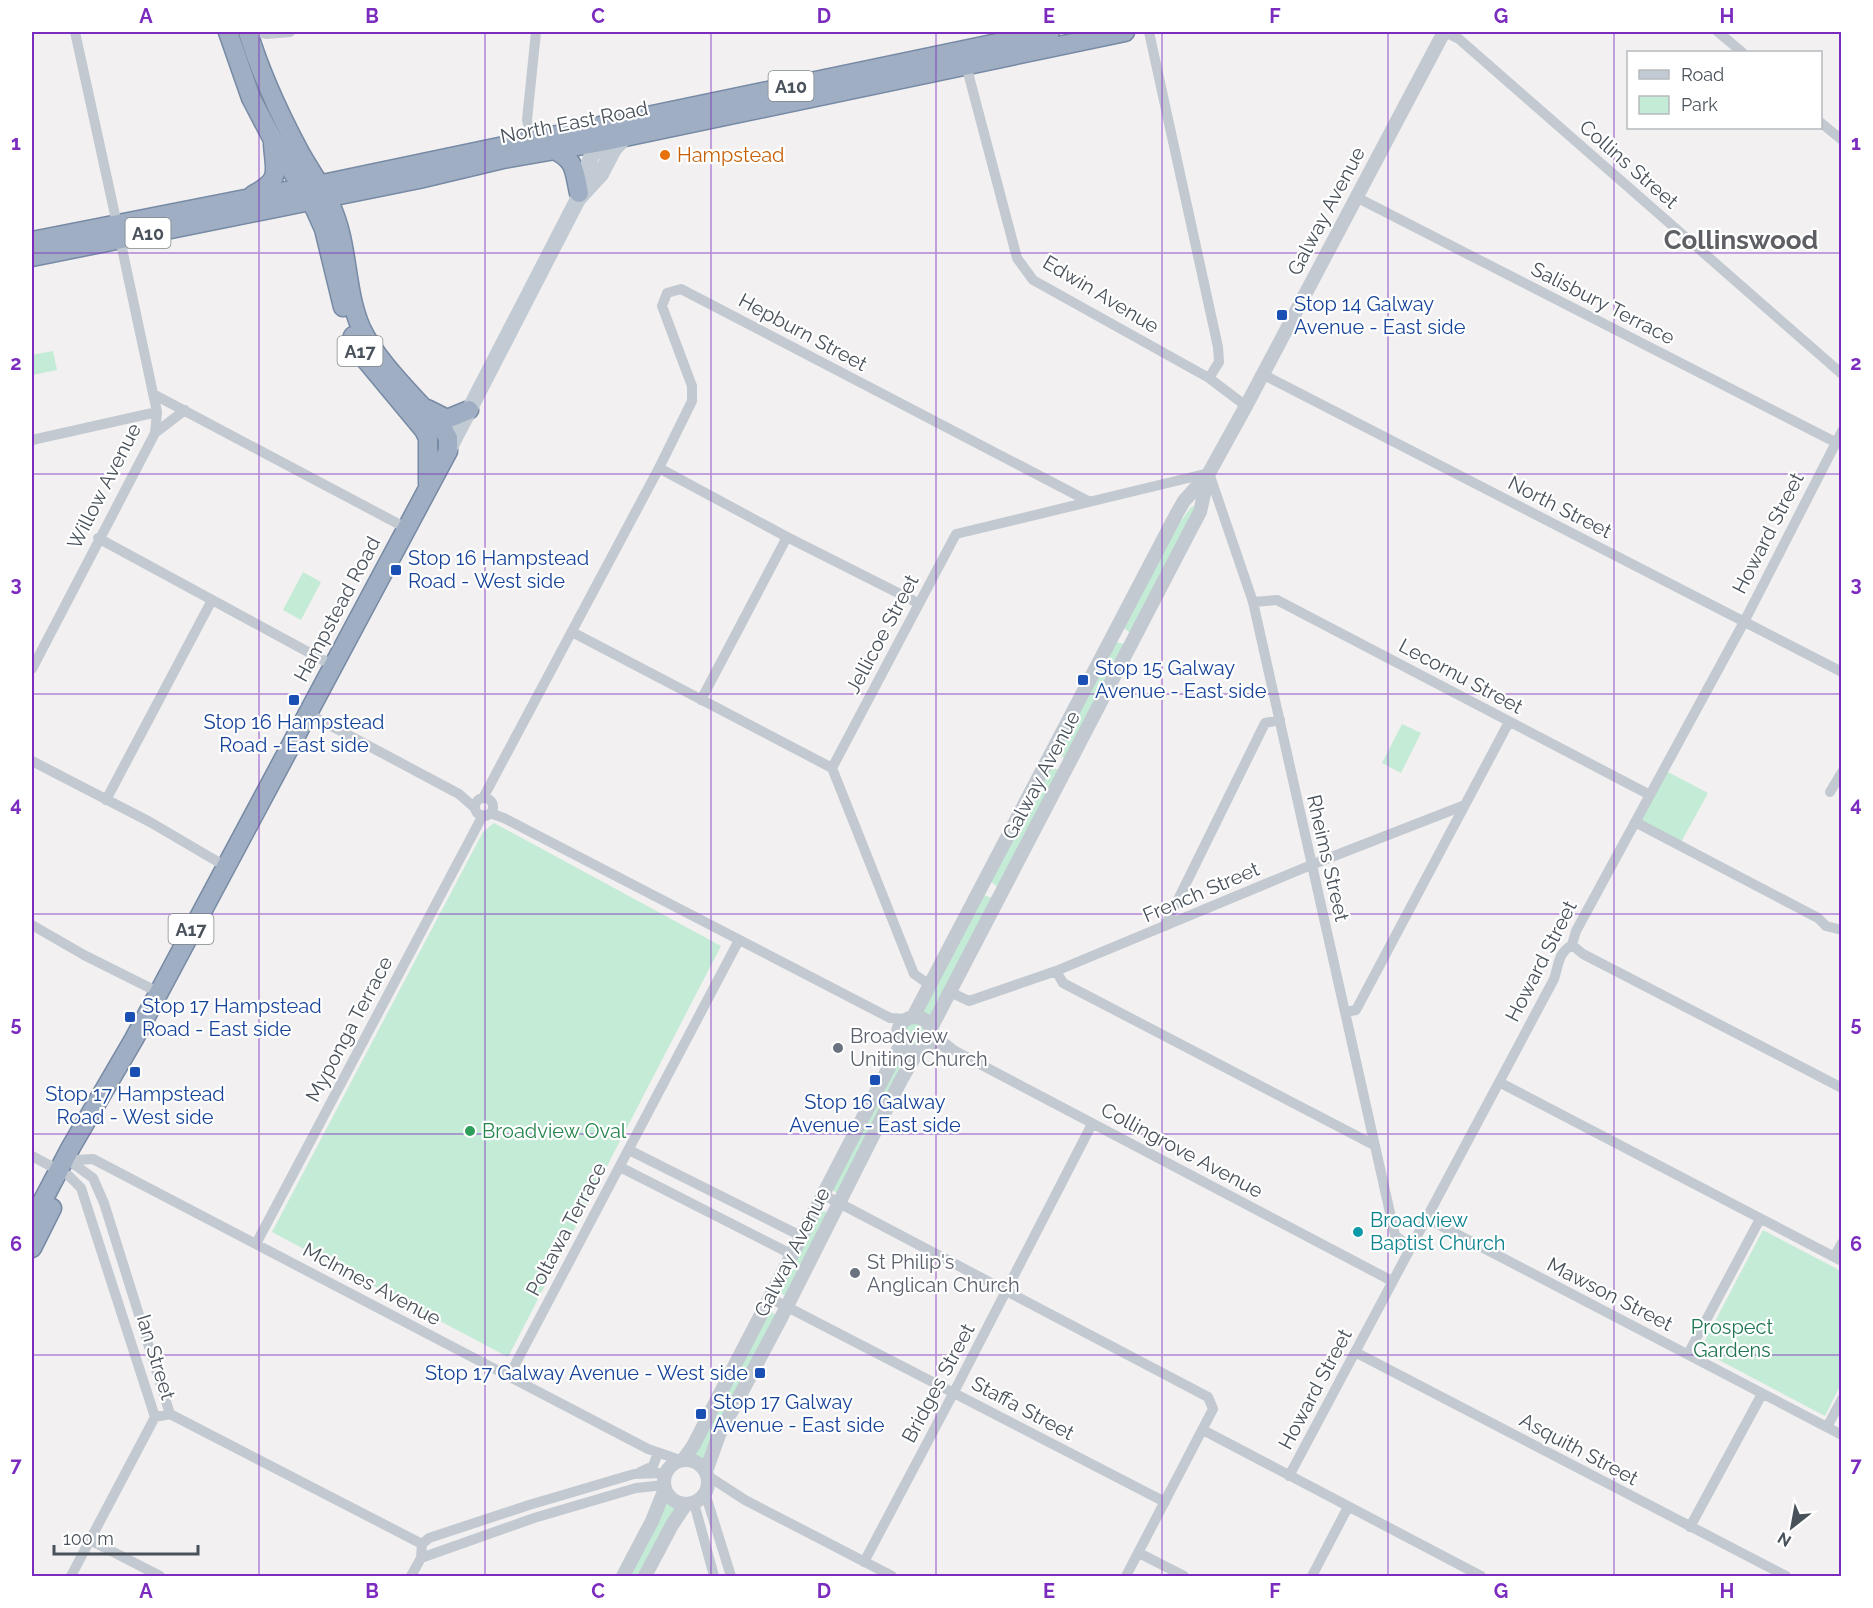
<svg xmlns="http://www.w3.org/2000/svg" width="1873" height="1608" viewBox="0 0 1873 1608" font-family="Raleway,sans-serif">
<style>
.green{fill:#c3ebd5}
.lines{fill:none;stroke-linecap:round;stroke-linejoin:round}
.trunk-casing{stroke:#778aa5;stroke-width:21}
.minor{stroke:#c2c9d0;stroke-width:10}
.tertiary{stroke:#c2c9d0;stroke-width:14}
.secondary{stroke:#c2cad4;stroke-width:16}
.trunk{stroke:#9faec2;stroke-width:18}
.grid{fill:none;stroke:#7b2cbf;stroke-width:1.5;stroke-opacity:0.55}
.food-dot{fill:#e8710a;stroke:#fff;stroke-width:2}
.transit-dot{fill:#1a4fb4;stroke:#fff;stroke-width:2}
.worship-dot{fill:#6b7280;stroke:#fff;stroke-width:2}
.leisure-dot{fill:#2e9e5b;stroke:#fff;stroke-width:2}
.culture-dot{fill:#0f9aa8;stroke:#fff;stroke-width:2}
.labels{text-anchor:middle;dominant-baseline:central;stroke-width:4.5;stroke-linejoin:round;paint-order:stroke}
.shield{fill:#fff;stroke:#80868c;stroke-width:1.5}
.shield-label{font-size:18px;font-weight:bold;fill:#49525b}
.street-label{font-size:20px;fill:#49525b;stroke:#fff}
.food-label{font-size:20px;fill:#c56008;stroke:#fff;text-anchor:start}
.transit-label{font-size:20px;fill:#164399;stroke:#fff;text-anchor:start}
.worship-label{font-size:20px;fill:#5b616d;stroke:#fff;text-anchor:start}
.leisure-label{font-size:20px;fill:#27864d;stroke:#fff;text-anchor:start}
.culture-label{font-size:20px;fill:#0d838f;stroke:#fff;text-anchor:start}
.park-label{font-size:20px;fill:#207650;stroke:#fff}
.district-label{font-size:26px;font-weight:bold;fill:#5d5f64;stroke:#fff}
.neatline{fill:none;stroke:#7b2cbf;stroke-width:2}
.grid-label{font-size:20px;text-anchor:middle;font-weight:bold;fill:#7b2cbf}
</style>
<rect width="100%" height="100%" fill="#f2f0f0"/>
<!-- green -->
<path class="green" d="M53,351L57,370L32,375V355Z
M1194,506L1195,508L1130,633L1123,627L1176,528L1191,507Z
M303,572L321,582L301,620L283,610Z
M1116,642L1125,644L1065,759L1058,753Z
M1402,724L1421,733L1401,773L1382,763Z
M1053,767L1060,771L998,887L991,882L1049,769Z
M1666,771L1708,793L1680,844L1639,822Z
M494,823L721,946L508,1357L272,1232L483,832Z
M984,895L992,898L931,1016L922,1012Z
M902 1035a13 13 0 1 1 26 0a13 13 0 1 1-26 0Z
M901,1051L912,1057L839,1194L832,1190Z
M822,1210L828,1213L786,1296L780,1293Z
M1763,1230L1841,1271V1384L1825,1416L1700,1350Z
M770,1311L776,1315L705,1464L692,1454Z
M664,1499L670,1505L679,1509L641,1576H628Z"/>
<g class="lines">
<defs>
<path id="trunk" d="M228,32L251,98L273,140L315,209L324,229L343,307
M554,150C576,160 574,171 579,193
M253,195C282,179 275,173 273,144
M32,241L332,182L1050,32
M32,257L419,179L503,159L601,142L1125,32
M353,336L365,359L424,430L428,438V484
M427,409L447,419L469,410
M32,1221L71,1147L134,1039L448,451V438L444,431C418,400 378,364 361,328C344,289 349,243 330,204C321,185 308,168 298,149C278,111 260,72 248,32
M32,1248L52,1208"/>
</defs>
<!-- trunk casing -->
<use href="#trunk" class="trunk-casing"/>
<!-- minor -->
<path class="minor" d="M75,32L117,224
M259,32L266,34L290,32
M536,32L527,120L529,128L538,138
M1149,32L1218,347L1219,362L1209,378
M1445,32L1459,39L1842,374
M1718,32L1742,52
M966,65L1017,258L1033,280L1209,378L1246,406
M1820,122L1842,140
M1356,197L1835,442
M1262,374L1842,672
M153,394L406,528
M155,433L185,410
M32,440L157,412
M659,468L787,537L918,603
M98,538L332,665
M1253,602L1277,600L1650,795
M572,632L832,768
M32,669L155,433L157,412L120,239
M701,700L787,537
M307,713L459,794L475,808
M32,761L150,822L225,866
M1830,792L1842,772
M483,798L659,468L692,401V386L662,306L667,293L681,289L1088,501
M475 807a9 9 0 1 1 18 0a9 9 0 1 1-18 0Z
M106,800L212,600
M490,813L504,818L890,1018L907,1019
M1635,822L1818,918L1826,926L1842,930
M32,925L84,955L158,992
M1165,926L1265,723L1280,720
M1572,945L1583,954L1842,1088
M1056,971L1063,983L1374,1145
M930,985L914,974L832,768L956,534L1209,473L1253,602L1395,1235L1410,1248
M950,992L969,1001L1056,971L1311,865L1465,805
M1345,1012L1356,1010L1509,722
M932,1033L955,1051L1392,1281
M930,1043L949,1049
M1499,1082L1842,1261
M629,1150L801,1236
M32,1156L58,1170
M77,1160L93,1159L648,1449L680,1460
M75,1165L93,1178L104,1203L170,1414
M620,1167L791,1254
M69,1176L81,1188L155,1417L71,1576
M822,1194L1208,1397L1213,1409L1126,1576
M1426,1218L1842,1435
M256,1244L483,815
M1834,1257L1842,1243
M768,1297L1165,1502
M1355,1352L1786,1576
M1688,1354L1760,1219
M509,1376L739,940
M155,1417L170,1414L422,1544
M1827,1427L1842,1399
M1203,1430L1481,1576
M640,1472L653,1466L656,1458
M708,1476L745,1500L892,1576
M1289,1476L1554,979C1559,964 1558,953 1572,945L1576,931L1744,622L1842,431
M705,1493L731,1576
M694,1503L714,1576
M1690,1527L1762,1394
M90,1540L160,1576
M1139,1553L1184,1576
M421,1558L534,1518L636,1488L664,1485
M864,1562L954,1392L1092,1124
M411,1576L421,1558L422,1544L429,1538L529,1505L634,1474L665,1473
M1312,1576L1348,1507"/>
<!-- tertiary -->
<path class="tertiary" d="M898 1034a17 17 0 1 1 34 0a17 17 0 1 1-34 0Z
M913,1017L1177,513L1184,501L1209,473L1246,406L1444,32
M931,1028L1193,525L1200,512L1208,476
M664 1482a22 22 0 1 1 44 0a22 22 0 1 1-44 0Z
M683,1460L693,1446L901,1044
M706,1471L719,1435L780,1320L901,1080L918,1051
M623,1576L652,1521L665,1489
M645,1576L672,1525L686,1504"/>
<!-- secondary -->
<path class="secondary" d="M579,193L591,157L601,142
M448,451L578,199L601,174L614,149L627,135"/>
<!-- trunk -->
<use href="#trunk" class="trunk"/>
</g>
<!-- grid -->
<path class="grid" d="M259,32V1576M485,32V1576M711,32V1576M936,32V1576M1162,32V1576M1388,32V1576M1614,32V1576M32,253H1842M32,474H1842M32,694H1842M32,914H1842M32,1134H1842M32,1355H1842"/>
<!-- markers -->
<circle class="food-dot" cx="665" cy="155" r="6"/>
<g class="transit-dot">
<rect x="1276" y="309" width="12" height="12" rx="3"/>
<rect x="390" y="564" width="12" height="12" rx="3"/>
<rect x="1077" y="674" width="12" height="12" rx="3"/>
<rect x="288" y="694" width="12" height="12" rx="3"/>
<rect x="124" y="1011" width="12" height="12" rx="3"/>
<rect x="129" y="1066" width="12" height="12" rx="3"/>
<rect x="869" y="1074" width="12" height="12" rx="3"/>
<rect x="754" y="1367" width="12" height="12" rx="3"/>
<rect x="695" y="1408" width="12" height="12" rx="3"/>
</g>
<g class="worship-dot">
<circle cx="838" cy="1048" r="6"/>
<circle cx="855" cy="1273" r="6"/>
</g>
<circle class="leisure-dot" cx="470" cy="1131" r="6"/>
<circle class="culture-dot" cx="1358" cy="1232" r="6"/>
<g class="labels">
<!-- shield labels -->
<g class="shield">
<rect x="768.5" y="71" width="45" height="30" rx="4.5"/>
<rect x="125.5" y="218" width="45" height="30" rx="4.5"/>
<rect x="337.5" y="336" width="45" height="30" rx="4.5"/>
<rect x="168.5" y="914" width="45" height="30" rx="4.5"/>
</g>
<g class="shield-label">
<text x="791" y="86">A10</text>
<text x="148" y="233">A10</text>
<text x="360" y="351">A17</text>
<text x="191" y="929">A17</text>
</g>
<!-- street labels -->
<g class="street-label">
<text transform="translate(574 122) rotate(-11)">North East Road</text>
<text transform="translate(1629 164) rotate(41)">Collins Street</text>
<text transform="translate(1326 211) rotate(-62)">Galway Avenue</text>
<text transform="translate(1101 294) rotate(31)">Edwin Avenue</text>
<text transform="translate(1603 303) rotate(27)">Salisbury Terrace</text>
<text transform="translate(803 332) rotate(28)">Hepburn Street</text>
<text transform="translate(104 486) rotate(-63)">Willow Avenue</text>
<text transform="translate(1560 507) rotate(27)">North Street</text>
<text transform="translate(1768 533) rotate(-63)">Howard Street</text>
<text transform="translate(337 609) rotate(-62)">Hampstead Road</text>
<text transform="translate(882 634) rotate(-62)">Jellicoe Street</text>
<text transform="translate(1461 676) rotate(28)">Lecornu Street</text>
<text transform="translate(1041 775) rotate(-62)">Galway Avenue</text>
<text transform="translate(1328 858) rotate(77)">Rheims Street</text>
<text transform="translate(1201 892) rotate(-23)">French Street</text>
<text transform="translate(1541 961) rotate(-63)">Howard Street</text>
<text transform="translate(349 1029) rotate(-62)">Myponga Terrace</text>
<text transform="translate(1182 1150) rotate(28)">Collingrove Avenue</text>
<text transform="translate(566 1229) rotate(-62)">Poltawa Terrace</text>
<text transform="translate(792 1252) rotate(-63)">Galway Avenue</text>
<text transform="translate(372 1284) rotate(28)">McInnes Avenue</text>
<text transform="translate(1610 1294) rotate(27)">Mawson Street</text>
<text transform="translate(156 1357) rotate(73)">Ian Street</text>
<text transform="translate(938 1383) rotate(-62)">Bridges Street</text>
<text transform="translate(1315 1389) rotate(-62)">Howard Street</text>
<text transform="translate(1023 1408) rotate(28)">Staffa Street</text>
<text transform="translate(1579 1449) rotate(28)">Asquith Street</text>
</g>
<!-- food labels -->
<g class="food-label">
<text x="677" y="155">Hampstead</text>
</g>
<!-- transit labels -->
<g class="transit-label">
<text x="1294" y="304">Stop 14 Galway<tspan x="1294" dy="23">Avenue - East side</tspan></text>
<text x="408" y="558">Stop 16 Hampstead<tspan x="408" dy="23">Road - West side</tspan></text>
<text x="1095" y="668">Stop 15 Galway<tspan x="1095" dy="23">Avenue - East side</tspan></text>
<text x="294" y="722" text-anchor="middle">Stop 16 Hampstead<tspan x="294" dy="23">Road - East side</tspan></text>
<text x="142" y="1006">Stop 17 Hampstead<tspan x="142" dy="23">Road - East side</tspan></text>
<text x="135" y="1094" text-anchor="middle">Stop 17 Hampstead<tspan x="135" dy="23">Road - West side</tspan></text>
<text x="875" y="1102" text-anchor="middle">Stop 16 Galway<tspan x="875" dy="23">Avenue - East side</tspan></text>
<text x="748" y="1373" text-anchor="end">Stop 17 Galway Avenue - West side</text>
<text x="713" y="1402">Stop 17 Galway<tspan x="713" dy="23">Avenue - East side</tspan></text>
</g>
<!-- worship labels -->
<g class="worship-label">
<text x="850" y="1036">Broadview<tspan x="850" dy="23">Uniting Church</tspan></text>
<text x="867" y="1262">St Philip's<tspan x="867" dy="23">Anglican Church</tspan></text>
</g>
<!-- leisure labels -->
<g class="leisure-label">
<text x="482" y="1131">Broadview Oval</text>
</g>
<!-- culture labels -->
<g class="culture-label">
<text x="1370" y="1220">Broadview<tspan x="1370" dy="23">Baptist Church</tspan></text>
</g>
<!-- park labels -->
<g class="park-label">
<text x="1732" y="1327">Prospect<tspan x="1732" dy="23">Gardens</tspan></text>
</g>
<!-- district labels -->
<g class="district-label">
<text x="1741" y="240">Collinswood</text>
</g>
</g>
<!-- border -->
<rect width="1873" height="1608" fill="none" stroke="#ffffff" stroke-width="66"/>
<!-- legend -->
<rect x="1627" y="51" width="195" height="78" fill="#ffffff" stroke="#b6babd" stroke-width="1.5"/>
<rect x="1639" y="70" width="30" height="9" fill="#c2cad4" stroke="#b6babd" stroke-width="1.5"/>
<text x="1681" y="81" font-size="18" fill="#49525b">Road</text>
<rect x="1639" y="96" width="30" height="18" fill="#c3ebd5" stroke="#b6babd" stroke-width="1.5"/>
<text x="1681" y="111" font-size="18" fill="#49525b">Park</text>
<!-- north arrow -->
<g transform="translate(1792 1527) rotate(211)" stroke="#ffffff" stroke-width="4.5" paint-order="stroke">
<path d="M0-4.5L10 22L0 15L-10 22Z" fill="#49525b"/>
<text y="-9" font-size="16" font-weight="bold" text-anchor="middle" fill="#49525b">N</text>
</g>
<!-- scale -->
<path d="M54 1545v9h144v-9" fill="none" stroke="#49525b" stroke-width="3"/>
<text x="63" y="1545" font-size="18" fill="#49525b" stroke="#ffffff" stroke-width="4.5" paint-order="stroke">100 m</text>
<rect x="33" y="33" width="1807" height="1542" class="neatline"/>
<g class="grid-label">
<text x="146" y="23">A</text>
<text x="372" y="23">B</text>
<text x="598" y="23">C</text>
<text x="824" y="23">D</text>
<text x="1049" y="23">E</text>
<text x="1275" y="23">F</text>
<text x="1501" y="23">G</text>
<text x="1727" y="23">H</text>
<text x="16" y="150">1</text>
<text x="1856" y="150">1</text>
<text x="16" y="370">2</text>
<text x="1856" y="370">2</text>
<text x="16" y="591">3</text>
<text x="1856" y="591">3</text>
<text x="16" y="811">4</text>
<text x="1856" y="811">4</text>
<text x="16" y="1031">5</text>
<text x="1856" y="1031">5</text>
<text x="16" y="1251">6</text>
<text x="1856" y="1251">6</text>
<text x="16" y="1472">7</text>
<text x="1856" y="1472">7</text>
<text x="146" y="1598">A</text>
<text x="372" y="1598">B</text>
<text x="598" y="1598">C</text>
<text x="824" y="1598">D</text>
<text x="1049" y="1598">E</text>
<text x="1275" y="1598">F</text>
<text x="1501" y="1598">G</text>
<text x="1727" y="1598">H</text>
</g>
</svg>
